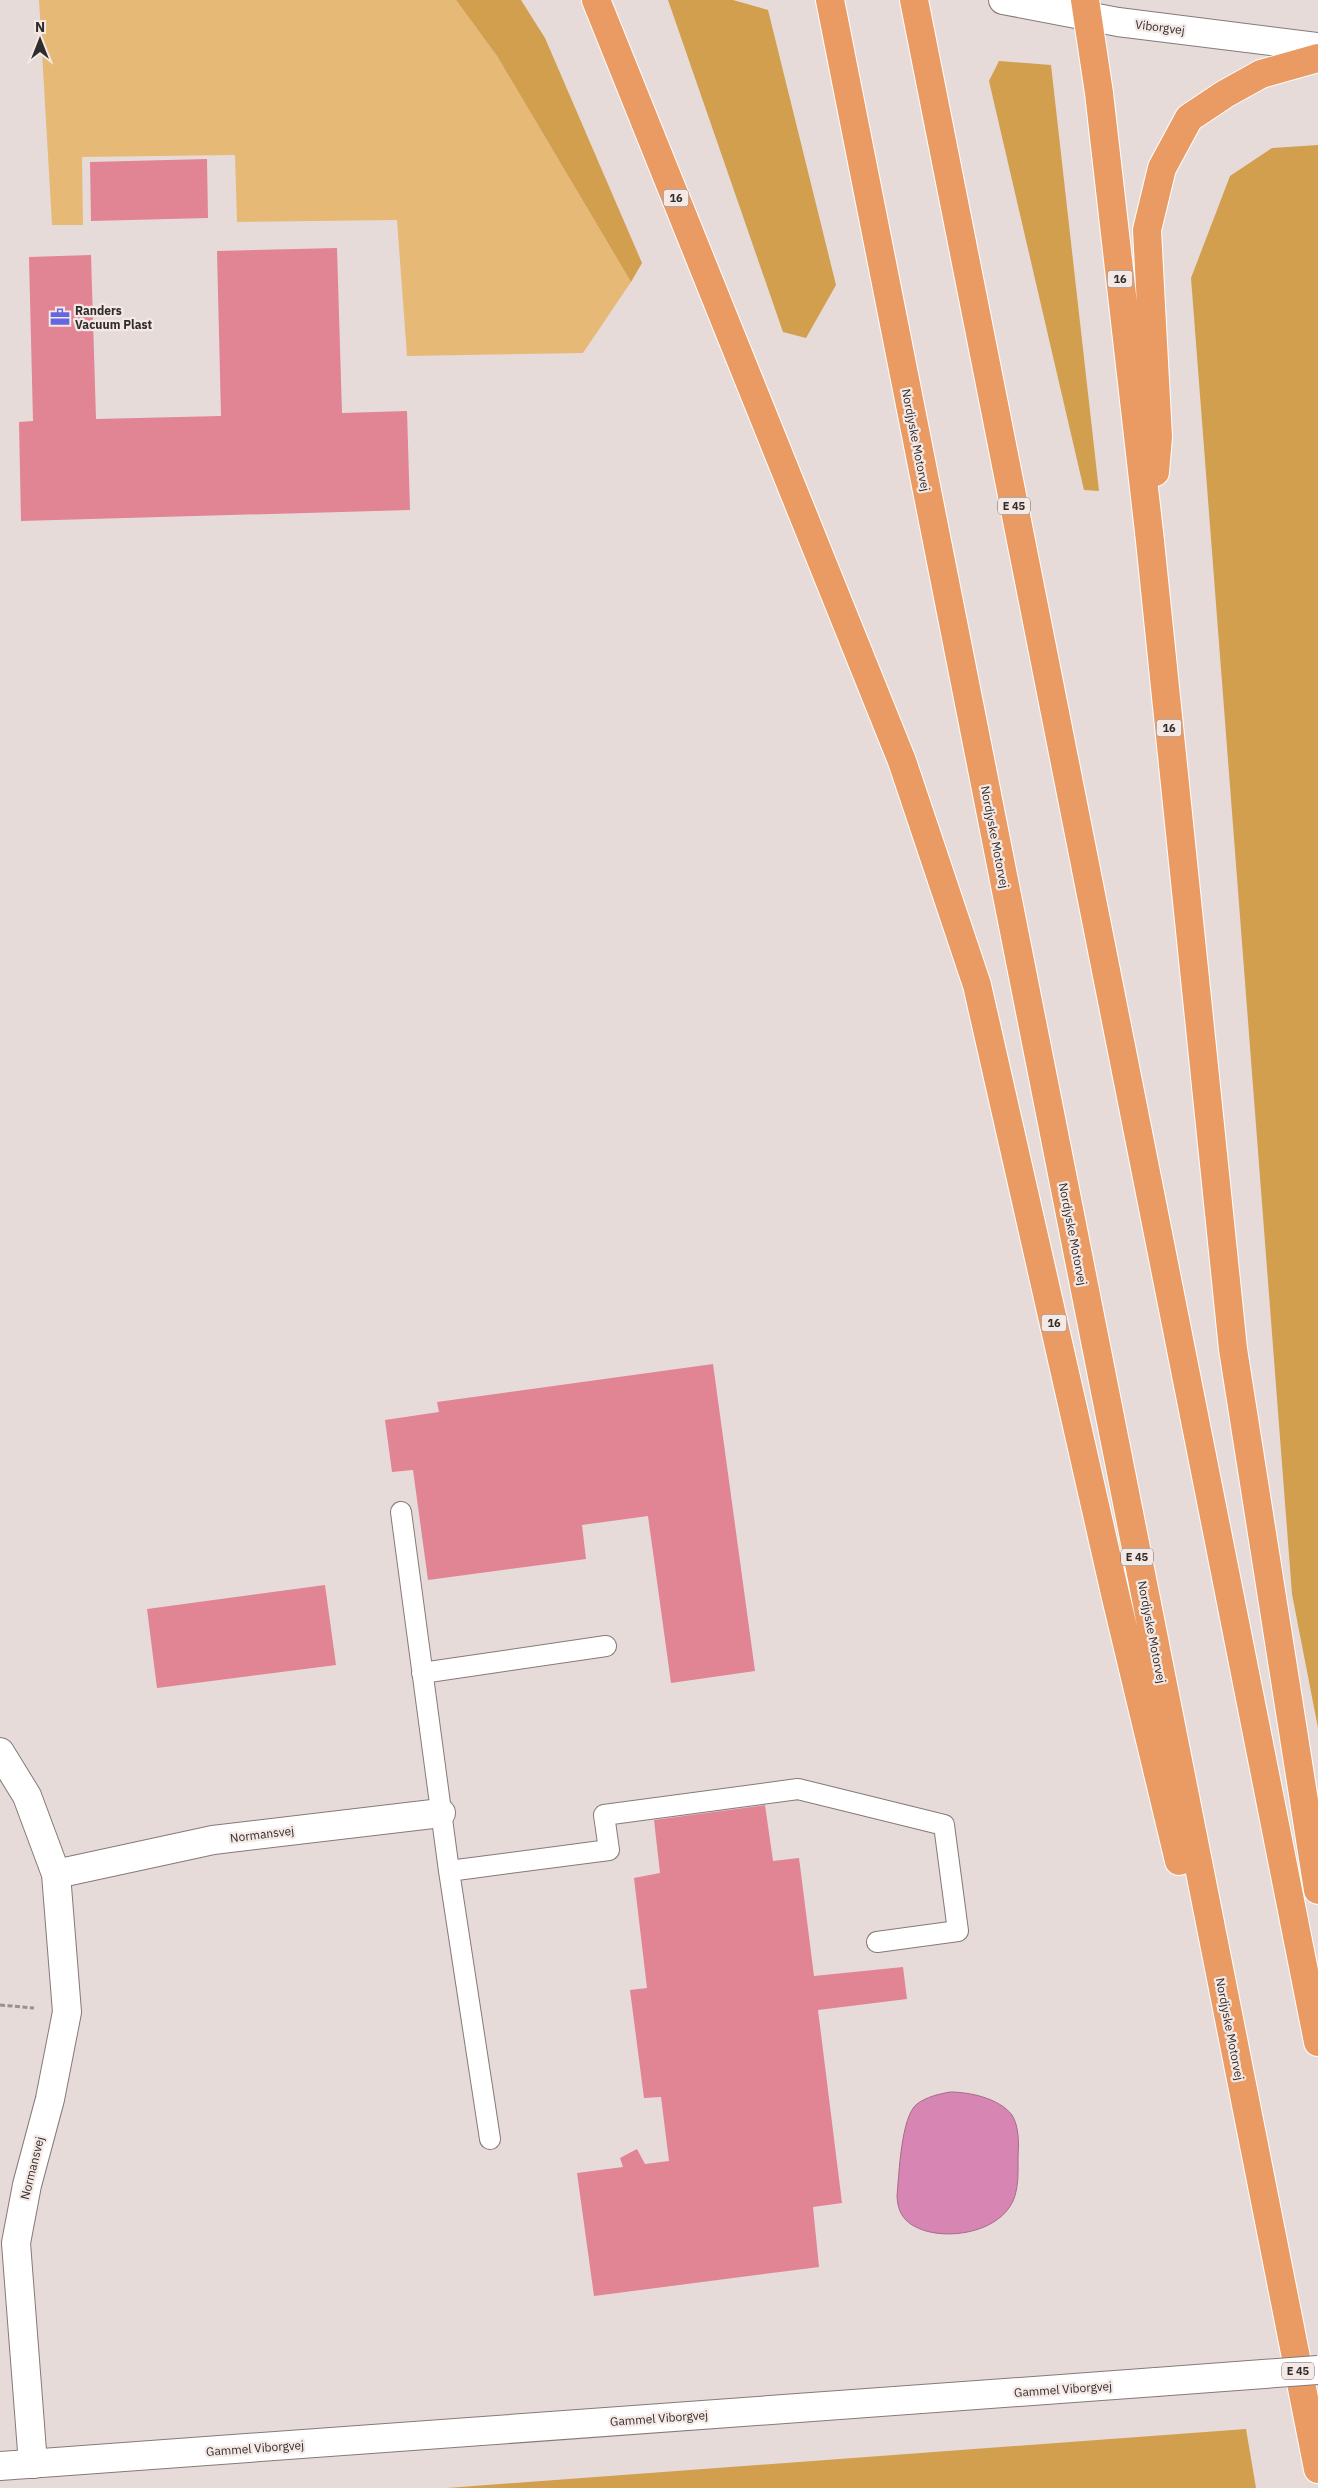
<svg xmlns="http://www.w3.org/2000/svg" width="1318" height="2488" viewBox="0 0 1318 2488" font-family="'IBM Plex Sans',sans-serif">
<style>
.green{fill:#e6ba76}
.forest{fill:#d19f4e}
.water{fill:#d785b2;stroke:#a56b8a}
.building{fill:#e18494}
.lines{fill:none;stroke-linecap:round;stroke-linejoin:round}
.lane-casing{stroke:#857a78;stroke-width:22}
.street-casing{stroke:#857a78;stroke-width:30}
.secondary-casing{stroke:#857a78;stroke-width:30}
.highway-casing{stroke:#fff;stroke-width:30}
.path{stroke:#99908f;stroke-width:3;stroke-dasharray:5 2.5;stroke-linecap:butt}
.lane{stroke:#fff;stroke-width:20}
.street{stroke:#fff;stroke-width:28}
.secondary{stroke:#fff;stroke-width:28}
.highway{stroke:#ea9b64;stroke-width:28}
.secondary-bridge-casing{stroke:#857a78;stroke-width:30;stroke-linecap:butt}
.secondary-bridge{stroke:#fff;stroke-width:28}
.labels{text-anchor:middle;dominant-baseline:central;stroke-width:4.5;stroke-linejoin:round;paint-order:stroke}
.shield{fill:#f5e9e6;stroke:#6c6564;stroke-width:1}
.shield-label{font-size:11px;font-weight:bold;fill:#312d2c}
.street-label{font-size:12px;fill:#312d2c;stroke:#f5e9e6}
.poi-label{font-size:12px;font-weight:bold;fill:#312d2c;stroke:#f5e9e6;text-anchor:start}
</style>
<rect width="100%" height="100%" fill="#e7dbd9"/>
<!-- green -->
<path class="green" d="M39,0H456L497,56L631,282L583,353L407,356L397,220L237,222L235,155L82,157L83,225H52Z"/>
<!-- forest -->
<path class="forest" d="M456,0H521L545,38L642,263L631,282L497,56Z
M668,0H733L768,10L836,285L806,338L783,332Z
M999,61L1051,65L1099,491L1084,490L989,81Z
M1318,145V1728L1292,1594L1191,278L1230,176L1272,148Z
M1246,2429L1256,2488H447Z"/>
<!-- water -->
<path class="water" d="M950,2092C969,2092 999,2098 1012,2115C1019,2126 1019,2144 1018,2156C1018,2171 1019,2187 1013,2201C999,2231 954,2239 926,2231C907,2225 898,2216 897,2196C899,2175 901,2116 917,2104C926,2097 939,2094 950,2092Z"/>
<!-- building -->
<path class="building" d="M207,159L208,218L91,221L90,162Z
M337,248L342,413L407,411L410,510L21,521L19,422L33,421L29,257L91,255L96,419L221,416L217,251Z
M713,1364L755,1671L671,1683L648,1516L582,1525L586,1559L428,1580L413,1470L392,1472L385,1420L439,1412L437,1402Z
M325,1585L336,1665L157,1688L147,1609Z
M765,1805L773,1861L799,1858L814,1976L903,1967L907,1999L818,2010L842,2203L813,2207L819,2267L594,2296L577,2173L623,2167L620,2158L637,2149L645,2164L669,2161L661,2097L644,2098L630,1990L647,1988L634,1878L660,1873L654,1820Z"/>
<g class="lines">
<defs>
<path id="lane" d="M401,1512L449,1871L490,2139
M422,1673L606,1646
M449,1871L609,1850L604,1815L798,1789L944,1825L958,1931L877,1942"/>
<path id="street" d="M0,1752L27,1796L56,1874L67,2012L50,2099L27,2185L16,2243L33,2464
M56,1874L213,1840L441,1813"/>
<path id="secondary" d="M1003,0L1118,22L1318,47
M0,2466L1156,2382"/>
<path id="highway" d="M596,0L902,761L977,985L1116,1598L1179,1861
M830,0L1318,2469
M914,0L1318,2042
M1085,0L1099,93L1150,541L1233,1349L1318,1890
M1155,472L1158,437L1147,230L1162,168L1189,118L1225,94L1261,74L1318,58"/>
</defs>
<!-- lane casing -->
<use href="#lane" class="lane-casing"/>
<!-- street casing -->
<use href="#street" class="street-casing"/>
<!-- secondary casing -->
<use href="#secondary" class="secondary-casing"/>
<!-- highway casing -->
<use href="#highway" class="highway-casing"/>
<!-- path -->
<path class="path" d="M0,2005L34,2008"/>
<!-- lane -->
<use href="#lane" class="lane"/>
<!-- street -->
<use href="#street" class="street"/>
<!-- secondary -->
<use href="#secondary" class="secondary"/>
<!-- highway -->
<use href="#highway" class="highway"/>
<defs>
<path id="secondary-bridge" d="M1156,2382L1318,2370"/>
</defs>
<!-- secondary-bridge casing -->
<use href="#secondary-bridge" class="secondary-bridge-casing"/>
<!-- secondary-bridge -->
<use href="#secondary-bridge" class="secondary-bridge"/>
</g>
<!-- icons -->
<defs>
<symbol id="office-bare" viewBox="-9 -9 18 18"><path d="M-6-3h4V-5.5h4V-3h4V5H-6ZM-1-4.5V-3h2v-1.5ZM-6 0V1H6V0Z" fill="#6567e0" stroke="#f5e9e6" stroke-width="2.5" paint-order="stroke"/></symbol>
</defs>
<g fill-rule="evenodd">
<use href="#office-bare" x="46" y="303" width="28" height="28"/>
</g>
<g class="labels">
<!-- shield labels -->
<g class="shield">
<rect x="663.5" y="189.5" width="25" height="17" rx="4"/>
<rect x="1107.5" y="270.5" width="25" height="17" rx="4"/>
<rect x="998" y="497.5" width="32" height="17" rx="4"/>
<rect x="1156.5" y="719.5" width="25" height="17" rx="4"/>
<rect x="1041.5" y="1314.5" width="25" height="17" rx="4"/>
<rect x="1121" y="1548.5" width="32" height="17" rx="4"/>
<rect x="1282" y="2362.5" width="32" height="17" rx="4"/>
</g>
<g class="shield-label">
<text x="676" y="198">16</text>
<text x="1120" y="279">16</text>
<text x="1014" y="506">E 45</text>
<text x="1169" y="728">16</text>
<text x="1054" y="1323">16</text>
<text x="1137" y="1557">E 45</text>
<text x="1298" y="2371">E 45</text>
</g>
<!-- street labels -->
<g class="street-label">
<text transform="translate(1160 27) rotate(7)">Viborgvej</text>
<text transform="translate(916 440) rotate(79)">Nordjyske Motorvej</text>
<text transform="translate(995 837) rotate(79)">Nordjyske Motorvej</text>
<text transform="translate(1073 1234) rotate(79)">Nordjyske Motorvej</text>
<text transform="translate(1152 1632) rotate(79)">Nordjyske Motorvej</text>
<text transform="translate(262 1834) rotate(-7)">Normansvej</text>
<text transform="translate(1230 2029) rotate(79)">Nordjyske Motorvej</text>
<text transform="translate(32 2168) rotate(-76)">Normansvej</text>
<text transform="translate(1063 2389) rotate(-4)">Gammel Viborgvej</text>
<text transform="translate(659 2418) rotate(-4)">Gammel Viborgvej</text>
<text transform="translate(255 2448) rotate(-4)">Gammel Viborgvej</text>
</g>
<!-- poi labels -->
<g class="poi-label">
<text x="75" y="310">Randers<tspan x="75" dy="14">Vacuum Plast</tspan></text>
</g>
</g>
<!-- north arrow -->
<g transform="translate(40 40)" stroke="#f5e9e6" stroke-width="4" paint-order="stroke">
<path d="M0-4L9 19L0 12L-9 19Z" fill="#312d2c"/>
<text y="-8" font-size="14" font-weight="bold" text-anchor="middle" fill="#312d2c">N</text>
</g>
</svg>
